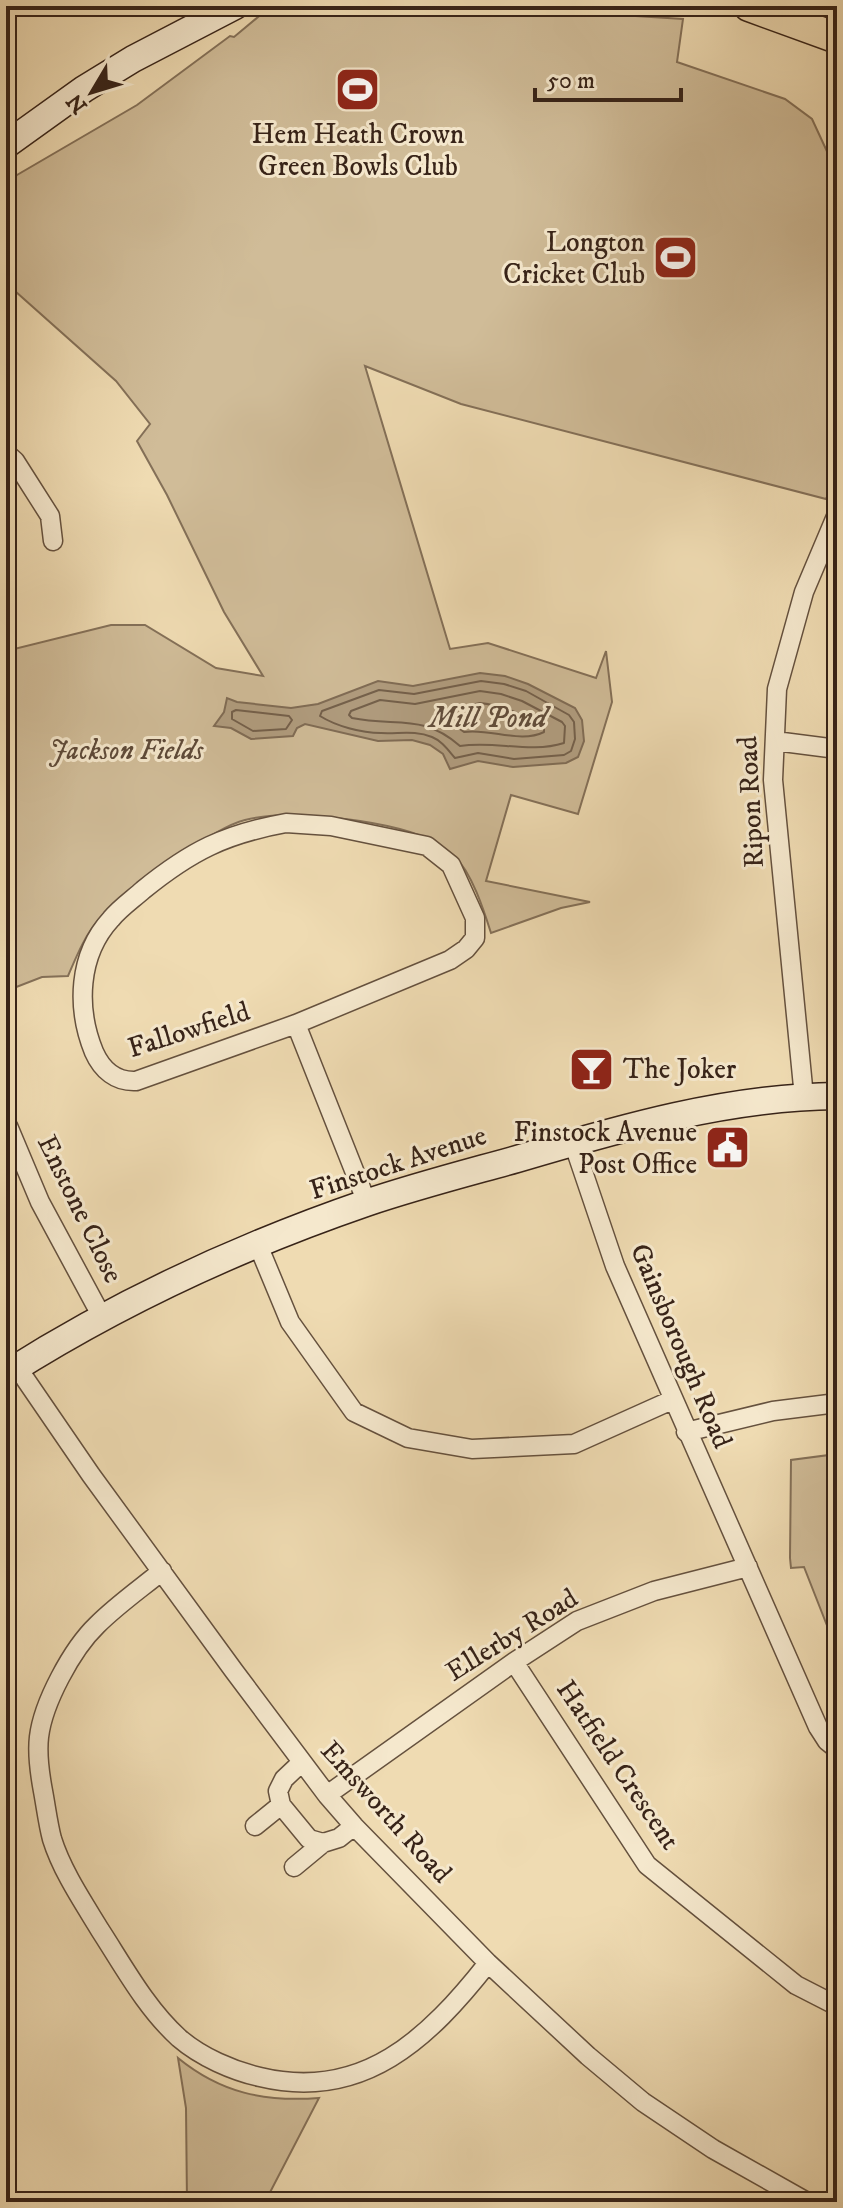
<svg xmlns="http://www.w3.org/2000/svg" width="843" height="2208" viewBox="0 0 843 2208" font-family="'IM FELL DW Pica',serif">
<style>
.green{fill:#d0bc98;stroke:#847058;stroke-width:2}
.water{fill:#b09c7e;stroke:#806c55;stroke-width:2}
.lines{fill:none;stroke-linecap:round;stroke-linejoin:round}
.shore{stroke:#74604b;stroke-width:2}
.street-casing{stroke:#65513e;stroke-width:21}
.secondary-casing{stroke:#372318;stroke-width:29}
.primary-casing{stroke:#372318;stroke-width:33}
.street{stroke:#f5e8cd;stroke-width:18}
.secondary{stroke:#f5e8cd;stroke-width:26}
.primary{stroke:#efdbb2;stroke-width:30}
.labels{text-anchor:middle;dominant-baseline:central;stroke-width:6;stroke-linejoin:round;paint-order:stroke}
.poi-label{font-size:28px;fill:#372318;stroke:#f5e8cd;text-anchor:end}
.park-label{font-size:28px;font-style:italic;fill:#5d4938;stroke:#f5e8cd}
.street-label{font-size:28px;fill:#372318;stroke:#f5e8cd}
.water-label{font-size:30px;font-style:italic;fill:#614d3c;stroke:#f5e8cd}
</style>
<rect width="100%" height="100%" fill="#efdbb2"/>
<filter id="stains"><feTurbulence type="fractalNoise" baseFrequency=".0025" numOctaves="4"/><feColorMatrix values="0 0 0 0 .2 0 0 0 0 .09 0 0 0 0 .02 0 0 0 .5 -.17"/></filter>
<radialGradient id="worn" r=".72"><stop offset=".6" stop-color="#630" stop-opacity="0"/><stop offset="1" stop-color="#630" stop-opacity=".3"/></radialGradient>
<!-- green -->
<path class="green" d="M312,6H560L588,13L683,19L677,62L785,99L812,119L837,173V478L826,499L461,404L365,366L450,649L488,643L596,678L606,651L612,702L578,814L511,795L486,881L590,902L561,908L491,933C484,911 472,873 455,857C431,834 393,826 360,821C323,816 282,811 245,820C215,827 121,894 100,918C85,935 77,955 68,976L42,977L6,991V651L111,625H145L216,668L263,676L224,612L167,495L137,441L150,424L116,381L6,283V184L17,175L137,105L230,36L234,37L264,12Z
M837,1454V1651L804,1567L791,1568L790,1558L791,1460Z
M178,2058C221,2093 264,2102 319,2098L265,2202H187L186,2108Z"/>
<!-- water -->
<path class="water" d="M480,673L505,676L528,684L575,708L582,720L584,741L578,757L566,763L513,767L478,761L450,769L443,754L430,745L412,740L378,741L305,724L297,728L293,736L251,739L231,728L214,726L224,712L227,698L237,702L291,708L318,704L378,681L413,686Z"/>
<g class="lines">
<!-- shore -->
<path class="shore" d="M481,681L504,684L526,691L569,715L574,722L575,739L571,751L564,755L514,759L478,753L455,758C448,750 442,741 432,737C415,730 399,734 381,733C361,733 336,726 320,716L322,711L379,690L414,694Z
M480,691L501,694L522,701L562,722L565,726L564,743C529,754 495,740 460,746C423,713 396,727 352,718L349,715L351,711L380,700L415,704Z
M480,703C507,706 521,714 544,728V732C520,744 491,728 464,732L442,716L445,711Z
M236,710L289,716L292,720L286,729L253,731L232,719V712Z"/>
<defs>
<path id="street" d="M6,453L15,461L50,516L53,541
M775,741L837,749
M286,823L331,826L427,846L451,865L475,918V938L466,949L450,960L296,1024L136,1081C116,1082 102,1070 94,1052C76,1008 78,955 111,919C120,908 133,899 143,890C191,851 225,834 286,823Z
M296,1024L367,1203
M804,1097L773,780L777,689L804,592L837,514
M8,1126L40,1202L102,1317
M573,1142L615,1266L818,1727L827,1741L837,1749
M258,1245L290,1322L354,1412L408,1438L472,1449L574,1444L672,1400
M17,1367L91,1475L234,1671L327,1795L354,1826L488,1963L588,2056L643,2102L713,2149L807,2202
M686,1432L773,1411L837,1403
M162,1571C140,1589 117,1605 97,1625C72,1649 43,1703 39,1737C37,1754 40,1775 43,1791C46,1807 48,1824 52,1839C62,1871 83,1902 100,1930C124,1967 146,2008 179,2038C201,2057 233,2071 260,2077C363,2102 429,2038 488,1963
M514,1662L647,1865L796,1985L837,2006
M302,1762L284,1779L278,1791L281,1805L309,1839L323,1843L339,1838L354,1826
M327,1795L514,1662L577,1621L654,1591L748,1567
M255,1826L281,1805
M294,1867L323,1843"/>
<path id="secondary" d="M6,145L84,89L133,59L235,6
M6,1374C118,1303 241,1246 366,1203C416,1186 467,1173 517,1159C621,1128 728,1097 837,1096"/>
<path id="primary" d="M749,6L837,38"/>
</defs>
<!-- street casing -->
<use href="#street" class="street-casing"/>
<!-- secondary casing -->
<use href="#secondary" class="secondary-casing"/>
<!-- primary casing -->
<use href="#primary" class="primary-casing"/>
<!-- street -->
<use href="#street" class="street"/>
<!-- secondary -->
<use href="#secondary" class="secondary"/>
<!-- primary -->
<use href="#primary" class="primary"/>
</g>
<!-- icons -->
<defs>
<symbol id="stadium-square" viewBox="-11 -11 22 22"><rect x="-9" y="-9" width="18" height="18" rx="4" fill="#8f2418" stroke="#f5e8cd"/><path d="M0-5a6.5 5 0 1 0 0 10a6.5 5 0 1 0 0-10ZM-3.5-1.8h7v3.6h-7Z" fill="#fff"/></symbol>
<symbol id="bar-square" viewBox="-11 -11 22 22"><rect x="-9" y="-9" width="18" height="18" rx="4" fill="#8f2418" stroke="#f5e8cd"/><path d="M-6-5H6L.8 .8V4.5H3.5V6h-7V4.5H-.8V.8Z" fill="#fff"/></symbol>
<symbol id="civic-square" viewBox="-11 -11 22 22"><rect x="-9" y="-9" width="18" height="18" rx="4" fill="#8f2418" stroke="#f5e8cd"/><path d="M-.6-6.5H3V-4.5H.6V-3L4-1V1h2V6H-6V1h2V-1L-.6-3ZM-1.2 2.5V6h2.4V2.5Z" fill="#fff"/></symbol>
</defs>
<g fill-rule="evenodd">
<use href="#stadium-square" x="332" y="64" width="51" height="51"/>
<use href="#stadium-square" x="650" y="232" width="51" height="51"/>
<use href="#bar-square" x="566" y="1044" width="51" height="51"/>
<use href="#civic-square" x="702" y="1122" width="51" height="51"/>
</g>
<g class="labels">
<!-- poi labels -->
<g class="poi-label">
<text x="358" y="134" text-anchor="middle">Hem Heath Crown<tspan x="358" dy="32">Green Bowls Club</tspan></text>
<text x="645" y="242">Longton<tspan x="645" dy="32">Cricket Club</tspan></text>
<text x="623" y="1069" text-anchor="start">The Joker</text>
<text x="697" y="1132">Finstock Avenue<tspan x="697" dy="32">Post Office</tspan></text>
</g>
<!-- park labels -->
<g class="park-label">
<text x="126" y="750">Jackson Fields</text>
</g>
<!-- street labels -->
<g class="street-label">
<text transform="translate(751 802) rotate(-93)">Ripon Road</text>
<text transform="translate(189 1030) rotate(-18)">Fallowfield</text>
<text transform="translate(398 1163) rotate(-18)">Finstock Avenue</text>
<text transform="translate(80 1209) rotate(64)">Enstone Close</text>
<text transform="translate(681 1346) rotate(67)">Gainsborough Road</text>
<text transform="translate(512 1635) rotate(-32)">Ellerby Road</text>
<text transform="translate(618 1765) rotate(56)">Hatfield Crescent</text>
<text transform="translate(386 1812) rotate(48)">Emsworth Road</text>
</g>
<!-- water labels -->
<g class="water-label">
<text x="488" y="718">Mill Pond</text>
</g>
</g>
<!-- margin -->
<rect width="843" height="2208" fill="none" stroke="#efdbb2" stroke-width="32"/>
<rect x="8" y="8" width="827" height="2192" fill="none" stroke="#372318" stroke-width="4"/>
<rect x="16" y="16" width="811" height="2176" fill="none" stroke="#372318" stroke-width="2"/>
<!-- north arrow -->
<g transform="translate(92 92) rotate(232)" stroke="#f5e8cd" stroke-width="6" paint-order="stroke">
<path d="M0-6L14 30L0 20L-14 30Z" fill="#372318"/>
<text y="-12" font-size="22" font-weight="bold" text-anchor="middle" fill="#372318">N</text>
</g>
<!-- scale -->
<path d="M535 88v12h146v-12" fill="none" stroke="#372318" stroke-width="4"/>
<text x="547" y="88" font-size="24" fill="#372318" stroke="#f5e8cd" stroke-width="6" paint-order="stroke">50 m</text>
<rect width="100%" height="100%" filter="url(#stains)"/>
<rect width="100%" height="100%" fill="url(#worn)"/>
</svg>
